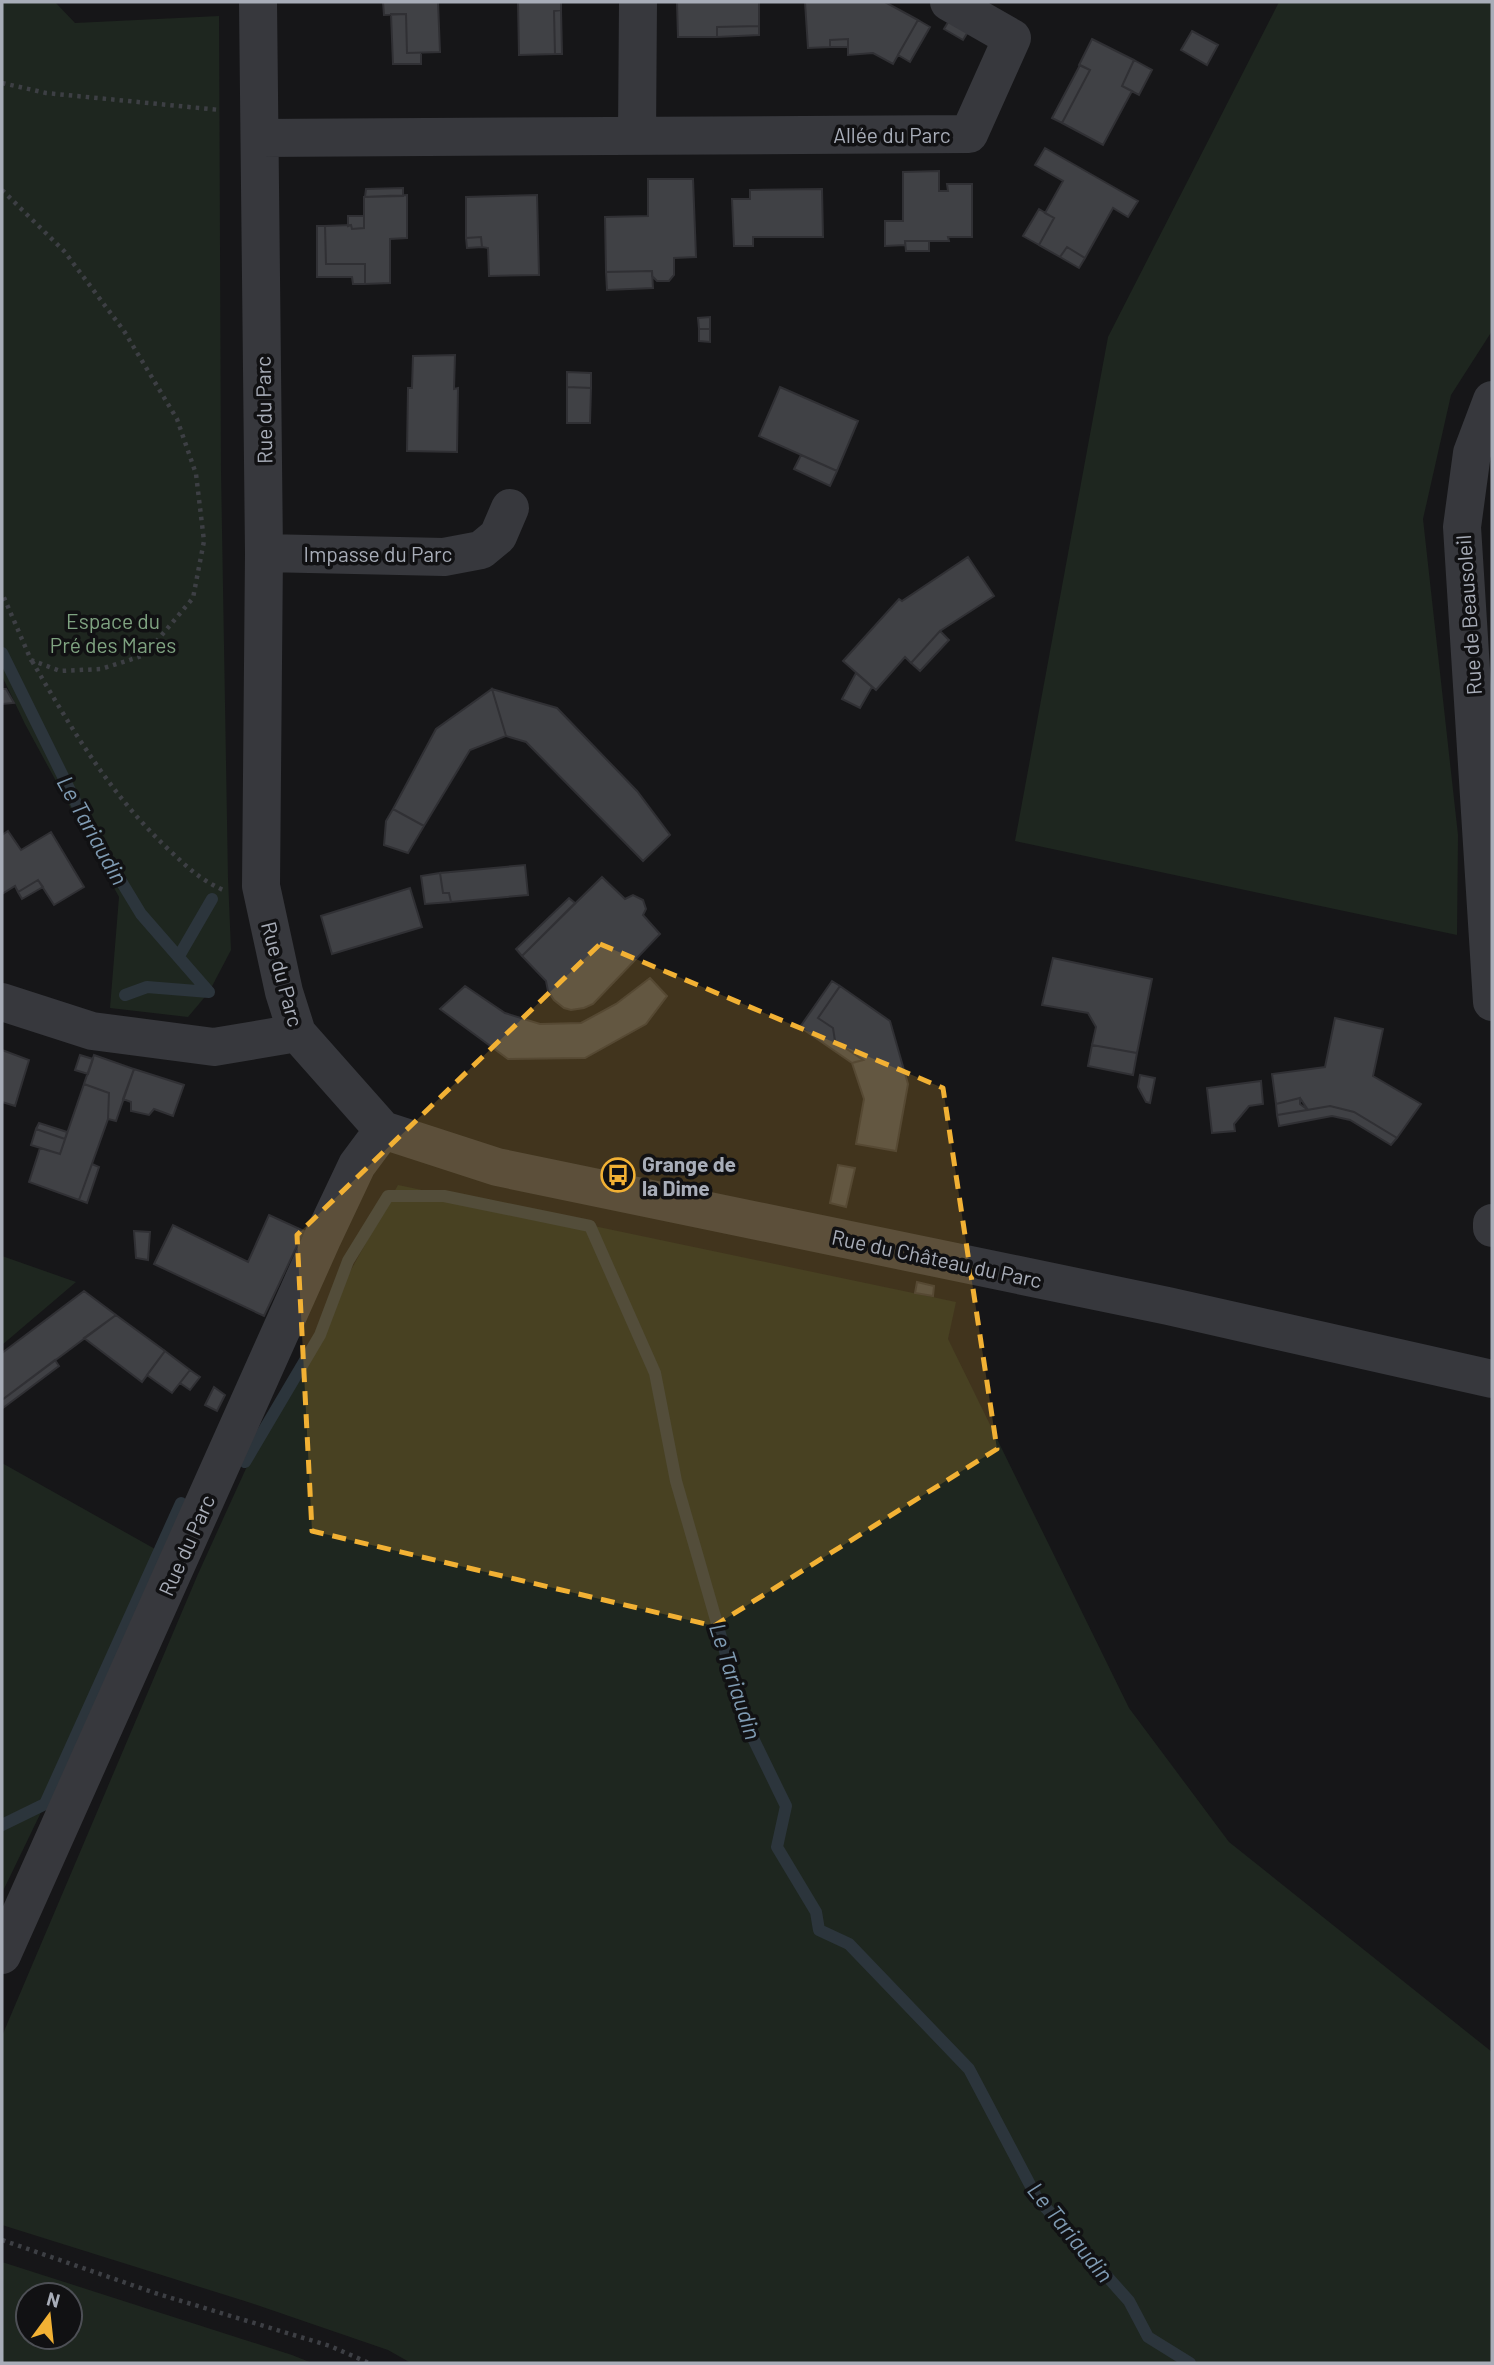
<svg xmlns="http://www.w3.org/2000/svg" width="1494" height="2365" viewBox="0 0 1494 2365" font-family="Barlow,sans-serif">
<style>
.green{fill:#1e261f;fill-rule:evenodd}
.lines{fill:none;stroke-linecap:round;stroke-linejoin:round}
.stream{stroke:#2c353c;stroke-width:12}
.building{fill:#404145;stroke:#303034;stroke-width:2}
.path{stroke:#3d3f44;stroke-width:4.5;stroke-dasharray:3.5 5;stroke-linecap:butt}
.minor{stroke:#37383d;stroke-width:38}
.tertiary{stroke:#37383d;stroke-width:38}
.marked{fill:#f2b134;fill-opacity:0.2;stroke:#f2b134;stroke-width:5;stroke-dasharray:14 9;stroke-linejoin:round}
.labels{text-anchor:middle;dominant-baseline:central;stroke-width:7;stroke-linejoin:round;paint-order:stroke}
.street-label{font-size:21px;fill:#a8adb8;stroke:#111113}
.park-label{font-size:21px;fill:#7fa381;stroke:#111113}
.poi-label{font-size:21px;font-weight:bold;fill:#a8adb8;stroke:#111113;text-anchor:start}
.water-label{font-size:23px;font-style:italic;fill:#7f9bb3;stroke:#111113}
</style>
<rect width="100%" height="100%" fill="#161618"/>
<!-- green -->
<path class="green" d="M2,2H55L75,23L219,16L221,471L228,878L231,950L209,992L188,1017L110,1008L119,897L25,724L2,676Z
M1279,2H1492V331L1451,395L1423,519L1458,835L1457,935L1015,841L1108,337Z
M398,1185L956,1302L948,1339L1129,1708L1229,1842L1492,2052V2363H411L388,2350L251,2303L2,2225V2036L198,1574L268,1420Z
M2,1256L76,1282L2,1345Z
M2,1463L155,1549L45,1804L2,1893Z
M2,2262L292,2355L312,2363H2ZM28,2295H70V2337H28Z"/>
<g class="lines">
<!-- stream -->
<path class="stream" d="M2,653L87,825L141,914L209,992
M179,956L212,899
M125,995L147,987L209,992
M245,1462L320,1335L348,1261L388,1196H444L590,1226L655,1373L676,1481L746,1724L786,1806L777,1847L816,1912L819,1930L849,1944L969,2069L1037,2198L1129,2301L1148,2337L1190,2363
M2,1825L45,1804L181,1503"/>
</g>
<!-- building -->
<path class="building" d="M383,2H438L440,52L407,53L406,14L384,15Z
M518,2H561V10L554,11L555,54L519,55Z
M677,2H759V26L717,27V37H678Z
M805,2H885L918,20L893,64L873,53L848,55V39L830,40V47L808,48Z
M561,10L562,54H555L554,11Z
M391,14H406L407,53H421V64H393Z
M953,14L972,25L963,40L944,29Z
M918,20L930,27L910,62L898,55Z
M759,26V35L717,37V27Z
M1192,31L1218,45L1207,65L1181,50Z
M848,39V47H830V40Z
M1092,39L1134,60L1122,86L1132,91L1103,145L1062,123L1090,70L1079,65Z
M1134,60L1152,70L1139,95L1122,86Z
M1080,65L1090,70L1062,123L1052,118Z
M1045,148L1138,201L1128,217L1113,208L1085,258L1067,247L1060,257L1039,245L1054,218L1045,213L1063,181L1035,165Z
M939,171V191H948L947,184H972V237H948L949,241H905V245L885,246V221H903V172Z
M648,179H693L696,257L674,258V275L669,281H657L652,276V271L606,272L605,217L648,216Z
M403,188V196L365,197L366,189Z
M822,189L823,237H753V246H734L732,199H750V190Z
M407,195V238L390,239V283L365,284V264H326L325,226L351,225L352,229L364,228V197Z
M537,195L539,275L489,276L488,248L482,247L481,237L466,238V197Z
M1039,209L1054,218L1039,245L1023,236Z
M348,216H364V228L352,229L351,225L348,226Z
M317,226H325L326,264H365V284H353L352,277H317Z
M481,237L482,247L467,248L466,238Z
M905,241H929V251H906Z
M1067,247L1085,258L1079,268L1060,257Z
M652,271L653,288L607,290L606,272Z
M710,317V329H699L698,318Z
M699,329H710V342L699,341Z
M455,355L454,389L458,388L457,452L407,451L408,388H412L413,356Z
M567,372L591,373V388L567,387Z
M567,387L591,388L590,423H567Z
M780,387L858,421L837,471L759,436Z
M801,455L837,471L830,486L794,469Z
M968,557L994,596L940,631L911,663L905,657L876,690L843,661L899,599L902,601Z
M940,631L949,640L920,671L911,663Z
M856,673L872,687L860,708L842,699Z
M2,689H6L14,703L2,704Z
M492,689L506,736L470,750L424,826L393,809L436,729Z
M492,689L557,708L637,791L670,835L643,861L526,742L506,736Z
M393,809L424,826L408,853L384,845L386,821Z
M8,831L21,850L51,832L84,887L54,905L38,880L18,892L15,886L2,894V835Z
M525,865L528,895L451,902L449,893H443L440,873Z
M440,873L443,893H449L451,902L425,904L421,876Z
M602,877L625,899L633,895L643,900L646,909L643,915L660,934L593,1004L584,1008L571,1010L564,1008L554,1000L548,991L546,981L522,956Z
M38,880L43,887L22,899L18,892Z
M410,888L422,927L332,954L321,916Z
M569,898L575,903L522,956L516,949Z
M1053,958L1152,979L1137,1053L1092,1045L1096,1027L1088,1013L1042,1005Z
M650,978L667,996L646,1024L585,1058L508,1059L440,1009L465,986L505,1013L540,1024L581,1023L616,1004Z
M832,981L840,986L818,1018L833,1028L835,1041L863,1060L852,1063L800,1027Z
M840,986L890,1021L908,1084L896,1151L856,1144L864,1099L852,1063L863,1060L835,1041L833,1028L818,1018Z
M1335,1018L1383,1029L1373,1076L1421,1104L1397,1138L1354,1112L1330,1106L1308,1110L1300,1098L1276,1104L1272,1074L1325,1067Z
M1092,1045L1137,1053L1133,1075L1088,1066Z
M2,1050L29,1060L15,1106L2,1102Z
M80,1055L93,1059L88,1074L75,1070Z
M94,1055L134,1069L116,1121L108,1119L109,1093L84,1084Z
M134,1069L184,1085L173,1116L154,1109L149,1115L131,1111V1102L123,1099Z
M1140,1075L1155,1078L1150,1103L1146,1102L1138,1087Z
M1261,1081L1263,1104L1249,1106L1234,1124L1235,1131L1212,1133L1207,1088Z
M84,1084L109,1093L108,1119L79,1200L29,1182L40,1148L60,1154Z
M1300,1098V1104L1308,1110L1277,1115L1276,1104Z
M1330,1106L1354,1112L1397,1138L1391,1145L1350,1120L1332,1116L1279,1126L1277,1115Z
M39,1123L67,1132L65,1139L36,1129Z
M36,1129L65,1139L60,1154L31,1145Z
M92,1164L99,1167L87,1203L79,1200Z
M838,1165L855,1168L846,1207L830,1203Z
M269,1215L304,1231L264,1316L154,1264L173,1225L248,1262Z
M134,1231L150,1232L148,1260L136,1258Z
M917,1282L934,1286L933,1296L915,1293Z
M84,1291L116,1315L2,1400V1353Z
M116,1315L165,1351L142,1382L84,1338Z
M165,1351L190,1370L172,1393L147,1375Z
M55,1360L59,1366L3,1408L2,1400Z
M190,1370L200,1377L190,1390L180,1383Z
M214,1387L225,1395L217,1411L205,1405Z"/>
<g class="lines">
<!-- path -->
<path class="path" d="M2,83L46,93L220,110
M2,190L64,251L124,331L177,419L196,474L204,541L193,598L145,655L101,669L60,671L31,660L2,593
M32,661C71,728 110,794 167,848C186,866 199,879 223,890
M2,2240L155,2293L330,2346L369,2363"/>
<!-- minor -->
<path class="minor" d="M258,2L264,553L261,886L284,992L297,1033L383,1130
M637,135L638,2
M260,138L969,134L1012,38L949,2
M264,553L444,557L481,550L498,536L510,508
M2,1002L92,1031L214,1047L297,1033
M383,1130L497,1167L1168,1306L1492,1379
M2,1955L322,1239L357,1165L383,1130"/>
<!-- tertiary -->
<path class="tertiary" d="M1492,400L1472,453L1462,527L1492,1002
M1492,1223V1228"/>
</g>
<!-- marked area -->
<path class="marked" d="M600,944L943,1088L997,1449L714,1626L312,1531L297,1235Z"/>
<!-- icons -->
<defs>
<symbol id="bus-ring" viewBox="-11 -11 22 22"><circle r="9.5" fill="#111113" stroke="#f2b134" stroke-width="1.5"/><path d="M-5-6H5V4H4V6H2V4H-2V6H-4V4H-5ZM-3.5-4V0h7V-4ZM-3.5 1.2v1.5H-2V1.2ZM2 1.2v1.5H3.5V1.2Z" fill="#f2b134"/></symbol>
</defs>
<g fill-rule="evenodd">
<use href="#bus-ring" x="599" y="1156" width="38" height="38"/>
</g>
<g class="labels">
<!-- street labels -->
<g class="street-label">
<text x="892" y="134">Allée du Parc</text>
<text transform="translate(263 410) rotate(-91)">Rue du Parc</text>
<text x="378" y="553">Impasse du Parc</text>
<text transform="translate(1468 615) rotate(-94)">Rue de Beausoleil</text>
<text transform="translate(283 974) rotate(75)">Rue du Parc</text>
<text transform="translate(937 1258) rotate(12)">Rue du Château du Parc</text>
<text transform="translate(186 1545) rotate(-66)">Rue du Parc</text>
</g>
<!-- park labels -->
<g class="park-label">
<text x="113" y="620">Espace du<tspan x="113" dy="24">Pré des Mares</tspan></text>
</g>
<!-- poi labels -->
<g class="poi-label">
<text x="642" y="1163">Grange de<tspan x="642" dy="24">la Dime</tspan></text>
</g>
<!-- water labels -->
<g class="water-label">
<text transform="translate(93 830) rotate(61)">Le Tariaudin</text>
<text transform="translate(736 1681) rotate(72)">Le Tariaudin</text>
<text transform="translate(1071 2232) rotate(51)">Le Tariaudin</text>
</g>
</g>
<!-- border -->
<rect width="1494" height="2365" fill="none" stroke="#a8adb8" stroke-width="7"/>
<!-- north arrow -->
<g transform="translate(49 2316) rotate(15)"><circle r="33" fill="#111113" stroke="#4d4f55" stroke-width="2"/>
<path d="M0-5L12 26L0 18L-12 26Z" fill="#f2b134"/>
<text y="-10" font-size="19" font-weight="bold" text-anchor="middle" fill="#a8adb8">N</text>
</g>
</svg>
